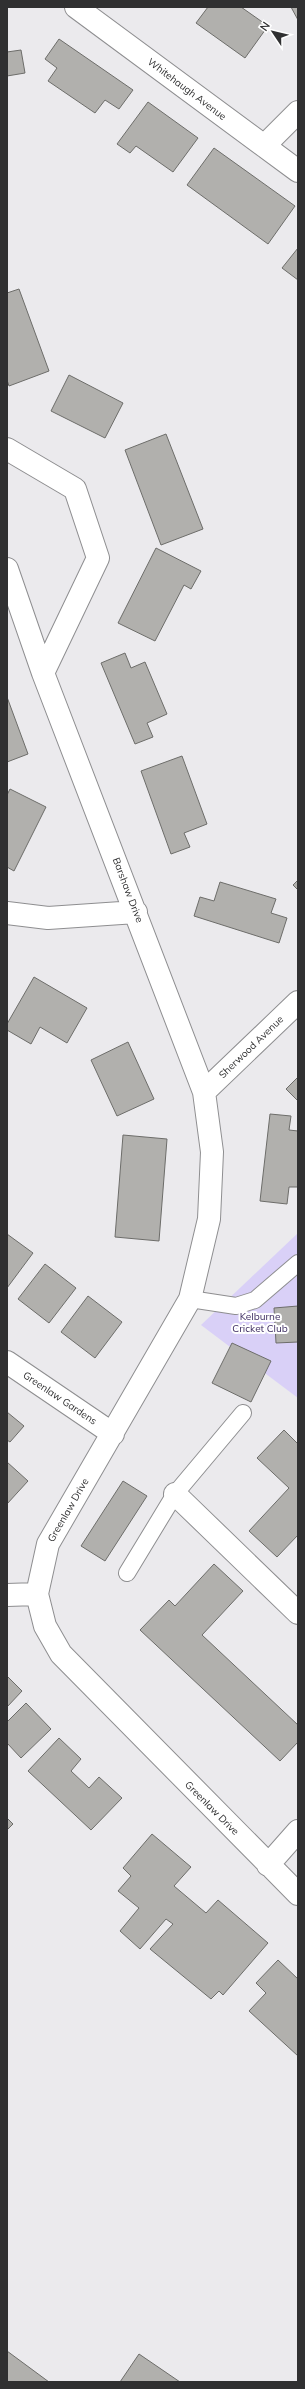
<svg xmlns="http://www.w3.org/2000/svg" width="305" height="2389" viewBox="0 0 305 2389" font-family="Mulish,sans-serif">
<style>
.green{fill:#d9d0f7}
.building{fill:#b1b0ad;stroke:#6d6d6a}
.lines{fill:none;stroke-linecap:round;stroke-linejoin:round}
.service-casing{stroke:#8e8e90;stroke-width:18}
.minor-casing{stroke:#8e8e90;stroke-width:24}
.service{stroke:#fff;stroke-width:16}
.minor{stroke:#fff;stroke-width:22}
.labels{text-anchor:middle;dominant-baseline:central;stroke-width:4;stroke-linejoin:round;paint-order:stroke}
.street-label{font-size:10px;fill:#303031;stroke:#fff}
.park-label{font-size:10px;fill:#38275d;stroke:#fff}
</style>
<rect width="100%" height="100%" fill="#ebeaed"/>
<!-- green -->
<path class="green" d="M298,1233V1398L201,1325Z"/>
<!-- building -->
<path class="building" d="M208,7H241L268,26L245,58L196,23Z
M291,7H298V20Z
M59,39L133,90L119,109L105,100L95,113L48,81L57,68L45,59Z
M21,50L25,73L7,76V52Z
M148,102L198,138L173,172L136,146L130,153L117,144Z
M214,148L295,206L268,244L187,185Z
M298,248V280L282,268Z
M19,289L49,371L9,386L7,380V293Z
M69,375L123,403L105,438L51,411Z
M166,434L203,529L161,545L125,450Z
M156,548L201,571L191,589L184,585L155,641L118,623Z
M125,653L131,668L145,662L167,714L147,723L153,737L135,744L101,663Z
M7,697L28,754L7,762Z
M182,756L207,824L184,833L190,847L171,854L141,771Z
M10,789L46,807L14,871L7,867V795Z
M298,880V890L293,885Z
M220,882L276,899L271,913L287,918L279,943L194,916L200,897L214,901Z
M34,977L87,1008L67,1043L40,1027L31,1044L7,1030V1024Z
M128,1042L154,1099L117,1116L91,1060Z
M298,1077V1101L286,1089Z
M270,1114L291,1116L289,1130L298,1131V1187H289L287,1204L260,1201Z
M123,1135L167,1139L159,1241L115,1237Z
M7,1234L33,1253L7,1288Z
M45,1264L76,1288L49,1323L18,1299Z
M88,1296L122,1322L95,1358L61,1332Z
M298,1306V1342L276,1343L274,1308Z
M232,1343L271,1361L251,1402L212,1383Z
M7,1412L24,1426L10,1442L7,1440Z
M284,1430L298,1444V1535L277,1557L249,1531L289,1488L257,1458Z
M7,1462L28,1481L7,1504Z
M123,1481L147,1496L105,1561L81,1546Z
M214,1564L243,1591L202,1635L298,1725V1742L280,1761L140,1630L169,1600L175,1606Z
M7,1676L22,1691L7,1707Z
M26,1703L51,1729L21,1758L7,1743V1722Z
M59,1738L81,1759L71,1771L89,1788L99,1777L122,1798L91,1830L28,1771Z
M7,1818L13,1824L7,1830Z
M152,1834L191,1867L174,1886L206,1913L218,1900L268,1943L223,1995L219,1991L211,1999L150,1949L173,1924L166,1919L140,1949L120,1931L139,1908L118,1891L131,1876L123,1868Z
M278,1960L298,1979V2056L249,2011L266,1993L256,1983Z
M7,2351L49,2382H7Z
M139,2354L180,2382H120Z"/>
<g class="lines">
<defs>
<path id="service" d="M190,1299L236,1306L255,1300L298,1263
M127,1573L175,1494L243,1413"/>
<path id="minor" d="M76,7L298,171
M264,146L298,112
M7,449L75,489L98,558L43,673
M7,569L43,673L204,1092L212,1152L209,1219L190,1299L48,1544L37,1594L45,1626L61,1654L298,1894
M7,913L48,918L136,912
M204,1092L298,1002
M7,1362L113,1434
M175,1494L298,1613
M7,1595L37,1594
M268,1865L298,1831"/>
</defs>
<!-- service casing -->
<use href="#service" class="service-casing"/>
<!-- minor casing -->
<use href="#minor" class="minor-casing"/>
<!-- service -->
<use href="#service" class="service"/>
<!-- minor -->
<use href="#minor" class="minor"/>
</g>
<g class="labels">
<!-- street labels -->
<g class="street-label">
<text transform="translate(187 89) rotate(37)">Whitehaugh Avenue</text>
<text transform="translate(128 890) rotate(69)">Barshaw Drive</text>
<text transform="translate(251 1047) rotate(-44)">Sherwood Avenue</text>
<text transform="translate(60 1398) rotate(34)">Greenlaw Gardens</text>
<text transform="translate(68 1510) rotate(-60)">Greenlaw Drive</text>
<text transform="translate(212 1808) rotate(45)">Greenlaw Drive</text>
</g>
<!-- park labels -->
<g class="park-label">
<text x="260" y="1316">Kelburne<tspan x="260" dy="12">Cricket Club</tspan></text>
</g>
</g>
<!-- border -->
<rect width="305" height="2389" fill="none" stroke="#303031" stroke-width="16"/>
<!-- north arrow -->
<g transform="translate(273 32) rotate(305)" stroke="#ffffff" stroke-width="3" paint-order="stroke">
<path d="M0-3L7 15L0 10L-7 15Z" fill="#303031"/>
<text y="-6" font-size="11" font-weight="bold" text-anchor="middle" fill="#303031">N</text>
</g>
</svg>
